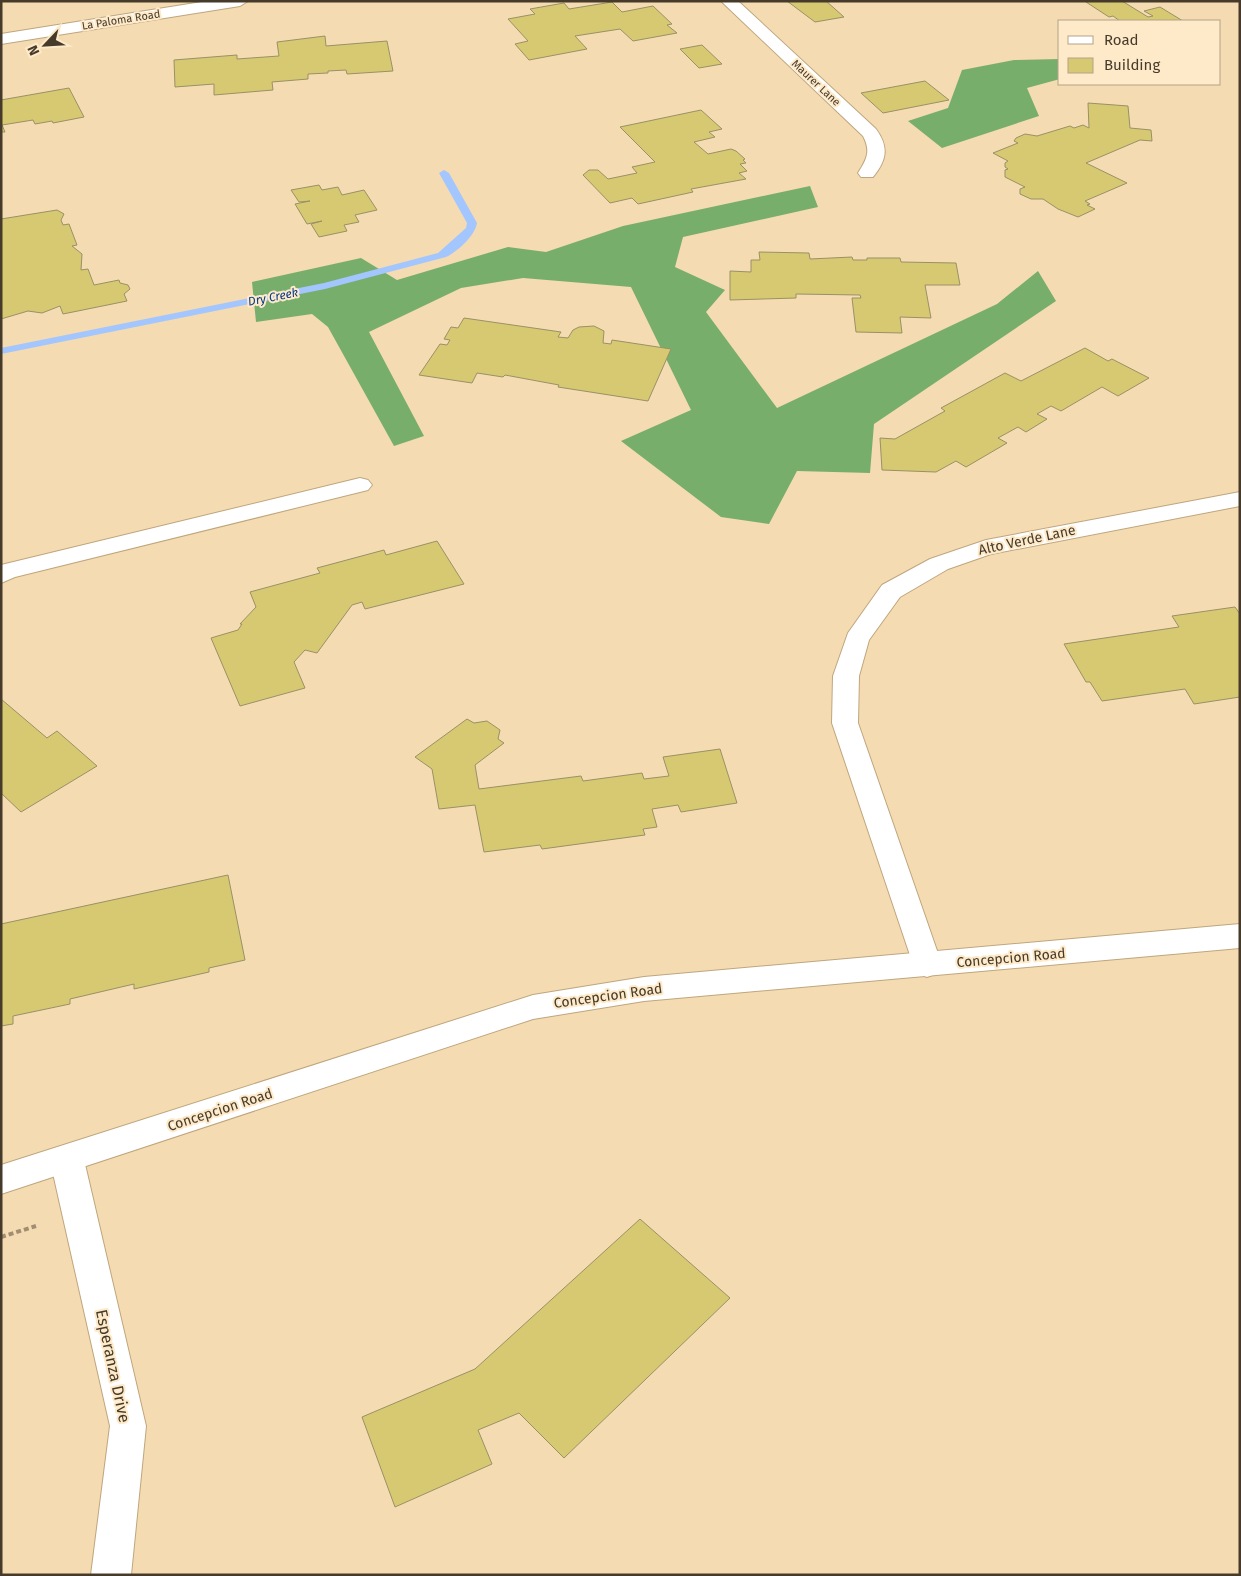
<svg xmlns="http://www.w3.org/2000/svg" width="1241" height="1576" viewBox="0 0 1241 1576" font-family="'Fira Sans',sans-serif">
<style>
.forest{fill:#78ae6c}
.lines{fill:none;stroke-linecap:round;stroke-linejoin:round}
.stream{fill:#a4c6fe;fill-rule:evenodd}
.building{fill:#d7c972;stroke:#999166}
.street-casing{stroke:#bea67e;stroke-width:2}
.secondary-casing{stroke:#bea67e;stroke-width:2}
.path{stroke:#a18e71;stroke-width:4;stroke-dasharray:5 3;stroke-linecap:butt}
.street{fill:#fff;fill-rule:evenodd}
.secondary{fill:#fff;fill-rule:evenodd}
.labels{text-anchor:middle;dominant-baseline:central;stroke-width:4;stroke-linejoin:round;paint-order:stroke}
.far-street-label{font-size:11px;fill:#463b2b;stroke:#fee9c8}
.far-water-label{font-size:12px;font-style:italic;fill:#073a87;stroke:#fee9c8}
.street-label{font-size:14px;fill:#463b2b;stroke:#fee9c8}
.near-street-label{font-size:16px;fill:#463b2b;stroke:#fee9c8}
</style>
<rect width="100%" height="100%" fill="#f5dbb1"/>
<!-- forest -->
<path class="forest" d="M1060,59V79L1027,88L1039,116L942,148L908,121L948,108L962,70L1014,60Z
M810,186L818,207L683,237L675,267L725,290L706,312L777,408L997,304L1038,271L1056,301L874,424L870,473L797,471L769,524L721,517L621,441L691,410L631,287L523,278L461,288L369,332L424,436L394,446L328,327L312,314L256,322L252,282L361,258L397,280L508,247L546,252L623,226Z"/>
<g class="lines">
<!-- stream -->
<path class="stream" d="M444,170L449,173L477,223C475,236 457,252 446,257L325,289L1,354V348L324,283L438,253L466,228L467,223L439,173Z"/>
</g>
<!-- building -->
<path class="building" d="M787,1H826L844,17L815,22Z
M1092,1H1122L1148,17L1153,16L1144,11L1160,7L1183,21H1120L1113,16L1109,17L1086,2Z
M612,2L622,12L653,6L672,24L667,25L677,33L633,41L620,29L575,36L587,49L529,60L515,44L528,41L508,19L535,14L530,9L564,3L569,9Z
M325,36L326,46L387,41L393,71L347,74L346,70L328,71V73L308,74V79L272,82L273,90L214,95V84L175,87L174,60L237,55V59L279,56L277,42Z
M702,45L722,64L699,68L680,49Z
M925,81L949,100L883,113L861,93Z
M69,88L84,117L53,123L52,121L35,124L33,120L2,125L5,132H1V100Z
M1088,103L1128,106L1130,128L1151,130L1152,141L1140,140L1086,163L1127,183L1085,201L1090,204L1087,205L1095,209L1078,217L1058,209L1043,199H1031L1020,194V189L1025,187L1005,177V170L1008,169L1005,167V163L1008,161L993,153L1018,143L1014,141L1016,138L1025,134L1037,136L1070,126L1074,128L1083,125L1089,128Z
M701,110L722,129L709,132L715,137L694,142L708,154L731,149L736,151L745,159L743,160L746,163L740,164L747,171L739,173L746,179L691,189L693,192L638,204L632,198L610,203L583,175L589,170H598L608,179L637,173L632,167L655,162L620,127Z
M319,185L322,190L338,187L342,195L364,190L377,210L355,215L359,222L344,225L347,231L319,237L311,224L322,221L307,224L295,204L310,201L299,202L291,190Z
M57,210L64,214L61,220L63,225L69,224L77,245L72,246L82,254L81,270L88,269L94,285L119,280L120,283L128,285L130,289L124,294L127,301L63,314L60,306L42,313L28,311L1,319V219Z
M759,252L809,253L810,259L852,257L853,260H867V258H900L901,262L956,263L960,285H925L931,318L900,317L902,333L856,332L852,298H861L860,295L796,294V298L730,300V271L751,272V260H760Z
M464,318L561,332L558,337L568,338L573,330L579,327L594,326L604,331L603,343L611,344L612,340L671,349L648,401L558,387L559,385L505,375L503,377L477,373L472,383L419,375L440,344L447,345L450,340L444,339L451,327L458,328Z
M1085,348L1108,361L1112,359L1149,378L1118,396L1102,387L1061,411L1051,406L1037,414L1047,419L1026,432L1018,427L998,438L1007,443L966,467L956,461L936,472L882,470L880,438L895,439L945,411L941,408L1005,373L1021,381Z
M437,541L464,584L365,609L362,602L352,605L317,653L305,650L294,662L305,688L240,706L211,638L238,630L242,624H240L256,607L250,592L320,573L317,568L384,550L386,555Z
M1235,607L1240,614V697L1194,704L1185,689L1102,701L1090,682H1086L1064,644L1179,627L1172,616Z
M1,699L47,738L57,731L97,766L21,812L1,793Z
M467,719L474,723L487,721L500,730L498,739L504,743L475,765L479,789L581,776L583,781L642,773L644,779L669,776L663,757L720,749L737,803L681,812L678,805L652,809L657,827L643,829L645,835L542,849L540,845L484,852L475,805L439,809L432,769L415,757Z
M228,875L245,960L209,968V972L134,989V984L70,999V1004L13,1016V1024L1,1026V924Z
M640,1219L730,1298L564,1458L519,1413L478,1430L492,1464L395,1507L362,1417L475,1369Z"/>
<g class="lines">
<defs>
<path id="street" d="M208,1H248L240,6L1,44V34Z
M721,1H738L876,129C889,147 887,160 873,177H861L858,173C867,159 871,151 863,136Z
M360,478L368,480L372,485L368,490L15,577L1,583V565Z
M1240,492V506L991,554L948,569L900,597L869,640L859,676L858,723L942,965L938,973L927,977L916,973L832,723L833,676L848,633L882,585L930,559L986,540Z
M67,1146L79,1150L84,1160L146,1426L131,1575H91L110,1426L50,1160L55,1150Z"/>
<path id="secondary" d="M1240,924V948L644,1001L533,1019L1,1194V1165L533,995L644,977Z"/>
</defs>
<!-- street casing -->
<use href="#street" class="street-casing"/>
<!-- secondary casing -->
<use href="#secondary" class="secondary-casing"/>
<!-- path -->
<path class="path" d="M1,1237L36,1226"/>
<!-- street -->
<use href="#street" class="street"/>
<!-- secondary -->
<use href="#secondary" class="secondary"/>
</g>
<g class="labels">
<!-- far-street labels -->
<g class="far-street-label">
<text transform="translate(121 20) rotate(-9)">La Paloma Road</text>
<text transform="translate(816 83) rotate(43)">Maurer Lane</text>
</g>
<!-- far-water labels -->
<g class="far-water-label">
<text transform="translate(273 297) rotate(-11)">Dry Creek</text>
</g>
<!-- street labels -->
<g class="street-label">
<text transform="translate(1027 540) rotate(-12)">Alto Verde Lane</text>
<text transform="translate(1011 958) rotate(-5)">Concepcion Road</text>
<text transform="translate(608 996) rotate(-8)">Concepcion Road</text>
<text transform="translate(220 1110) rotate(-18)">Concepcion Road</text>
</g>
<!-- near-street labels -->
<g class="near-street-label">
<text transform="translate(113 1366) rotate(78)">Esperanza Drive</text>
</g>
</g>
<!-- border -->
<rect width="1241" height="1576" fill="none" stroke="#463b2b" stroke-width="5"/>
<!-- legend -->
<rect x="1058" y="20" width="162" height="65" fill="#fee9c8" stroke="#b4a389"/>
<rect x="1068" y="36" width="25" height="8" fill="#ffffff" stroke="#b4a389"/>
<text x="1104" y="45" font-size="15" fill="#463b2b">Road</text>
<rect x="1068" y="58" width="25" height="15" fill="#d7c972" stroke="#b4a389"/>
<text x="1104" y="70" font-size="15" fill="#463b2b">Building</text>
<!-- north arrow -->
<g transform="translate(45 45) rotate(245)" stroke="#fee9c8" stroke-width="4" paint-order="stroke">
<path d="M0-4L9 19L0 12L-9 19Z" fill="#463b2b"/>
<text y="-8" font-size="14" font-weight="bold" text-anchor="middle" fill="#463b2b">N</text>
</g>
</svg>
